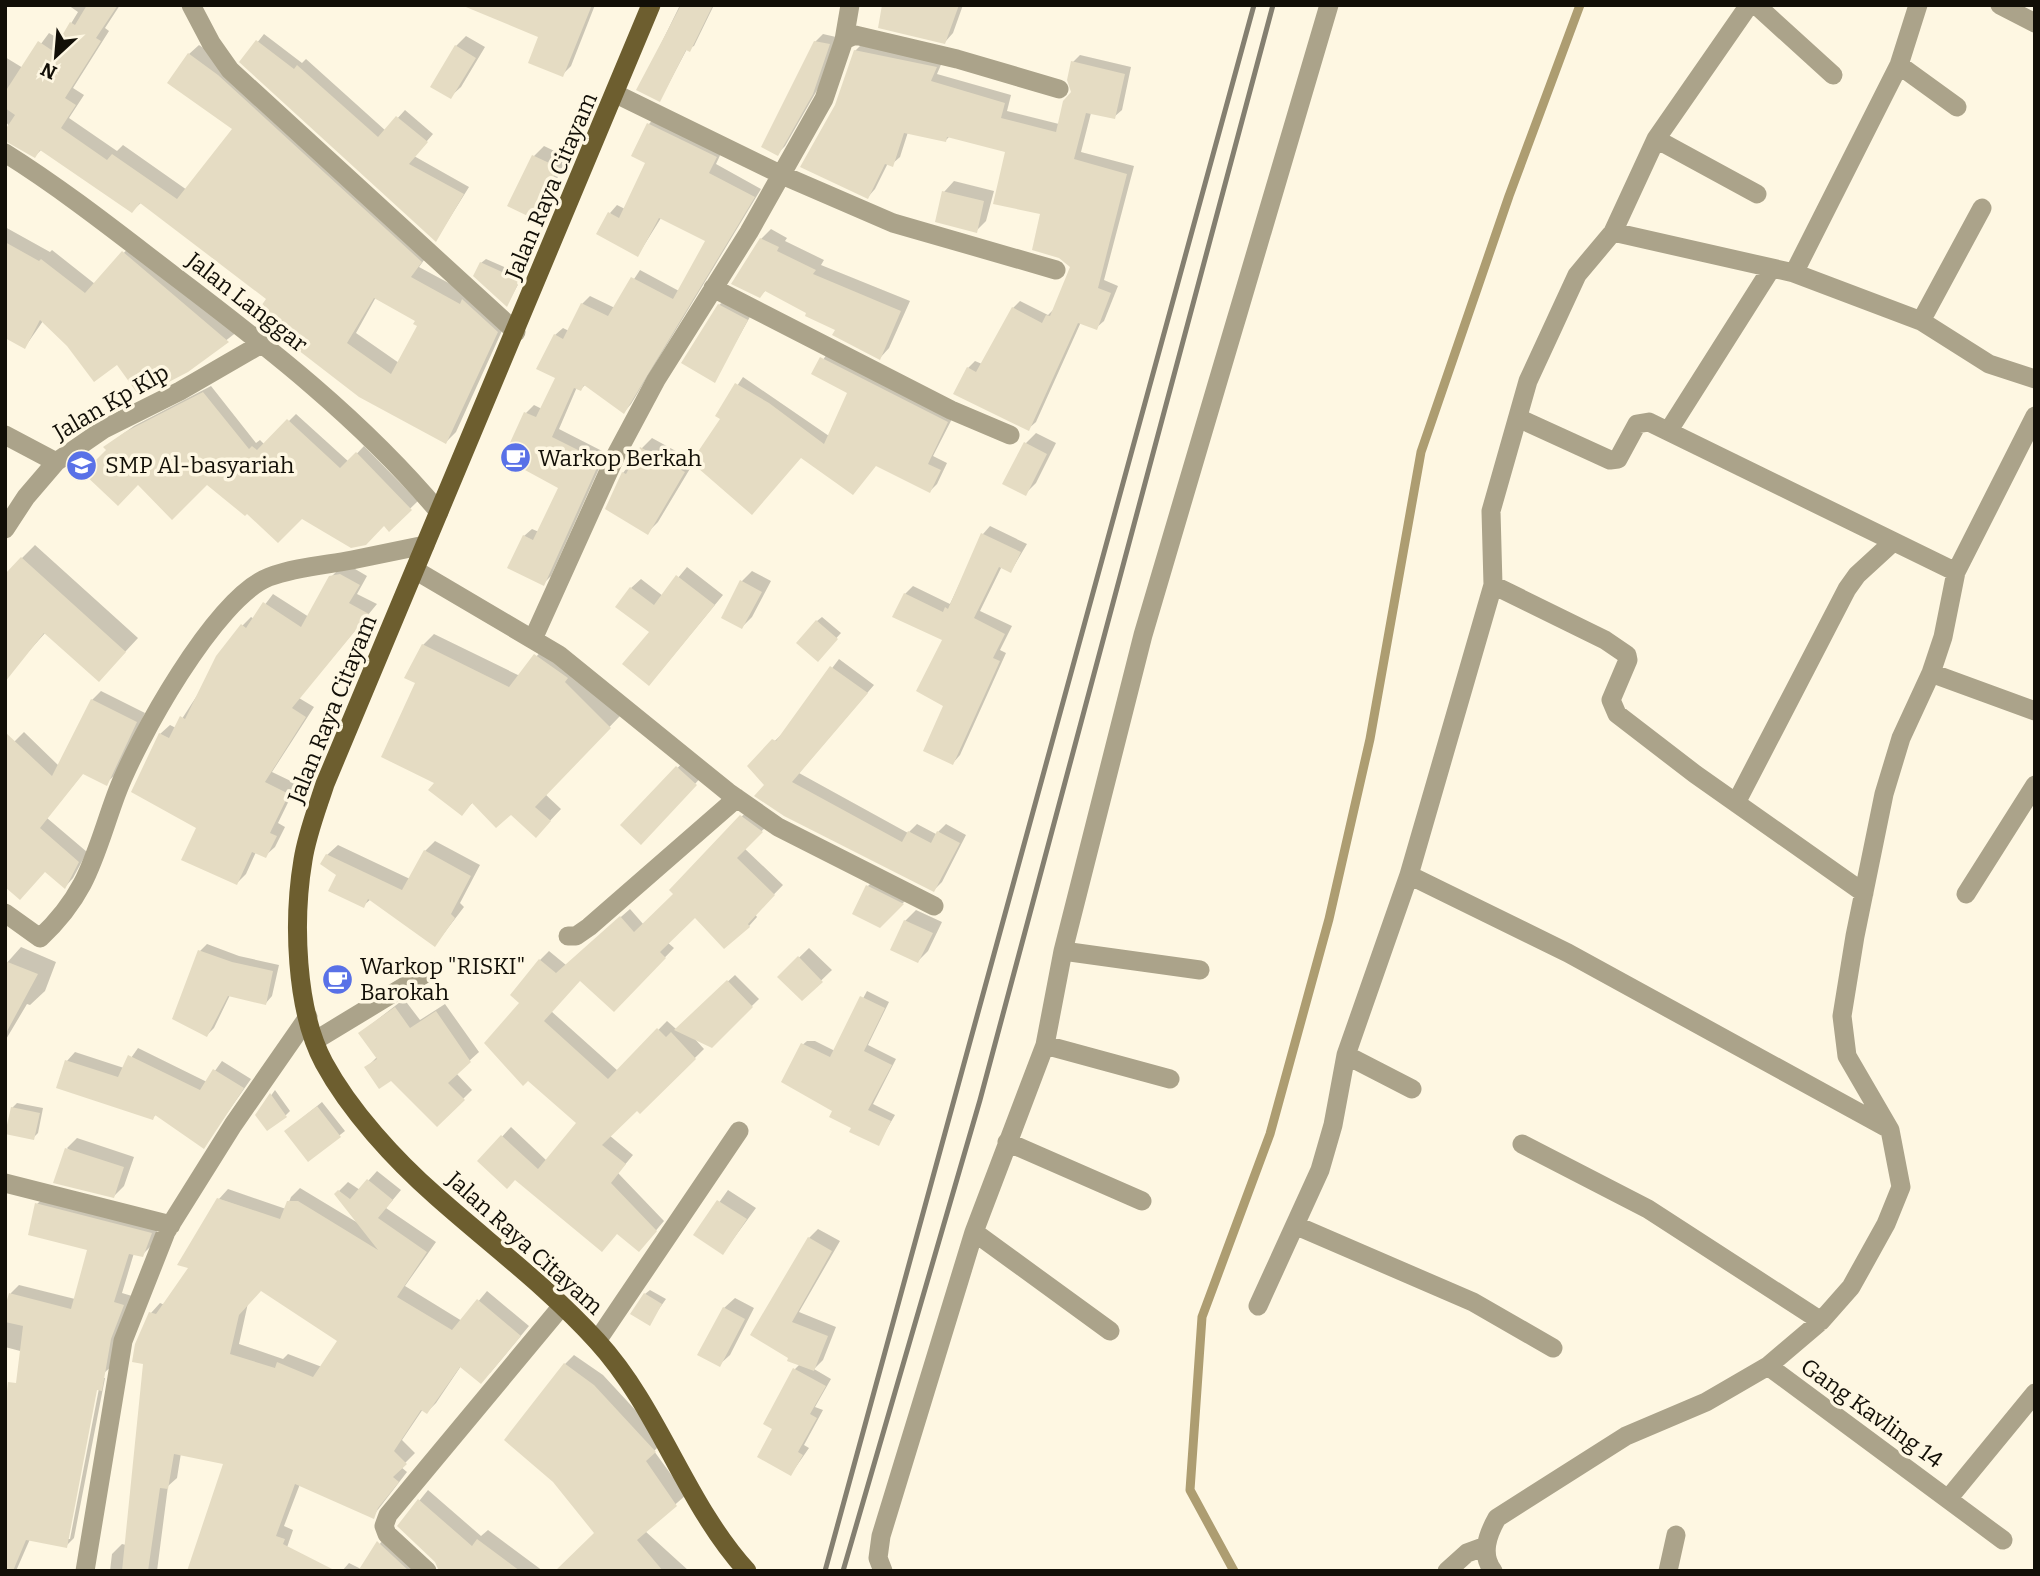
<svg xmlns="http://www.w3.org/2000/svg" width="2040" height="1576" viewBox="0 0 2040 1576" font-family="Bitter,serif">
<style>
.shadow{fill:#0003;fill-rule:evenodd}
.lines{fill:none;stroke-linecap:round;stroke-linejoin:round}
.stream{stroke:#ad9d71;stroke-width:9}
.building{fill:#e5dcc3;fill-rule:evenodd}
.minor{stroke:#aba38a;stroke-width:19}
.primary{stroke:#6d5e2f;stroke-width:19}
.rail{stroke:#847f70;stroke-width:5}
.labels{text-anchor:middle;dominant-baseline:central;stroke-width:7;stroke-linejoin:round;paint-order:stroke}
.street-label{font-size:23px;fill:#120f07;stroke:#fef7e2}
.poi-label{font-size:23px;fill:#120f07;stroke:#fef7e2;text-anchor:start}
</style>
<rect width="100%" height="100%" fill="#fef7e2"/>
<!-- shadow -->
<path class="shadow" d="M68,5H120L105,28L109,31L73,88L84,95L69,118L117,151L123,145L187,190L235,129L189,54L199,45L228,65L430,252L419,267L469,294L506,322L456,432L446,442L268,298L142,202L132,211L42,149L35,156L5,121V57L23,68L49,33L61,40L78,12ZM376,297L417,321L420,326L399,363L356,333Z
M479,5H595L571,66L562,75L540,36Z
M680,5H714L694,46L687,49L660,100L639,89Z
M884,5H963L953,33L945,42Z
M264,34L302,63L306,59L386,131L405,110L433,134L414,156L469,187L436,240L242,62Z
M823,34L836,37L820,85L785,146L778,153L815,42Z
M466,36L485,47L461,87L450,97L456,46Z
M863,43L943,60L937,74L1011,95L1007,111L1059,124L1073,92V62L1080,55L1131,67L1122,110L1114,117L1091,113L1081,152L1134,166L1104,280L1118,286L1104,321L1096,328L1081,322L1036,422L1028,429L968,368L975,361L982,364L1013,308L1020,301L1048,315L1055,308L1072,266L1007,151L950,136L946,140L908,132L900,157L892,164L888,163L875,189L868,197L836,106L855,51Z
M656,116L723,149L716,164L761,189L631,404L624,412L586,384L581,389L577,387L559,429L606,453L551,576L543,584L524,536L532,529L539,532L560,487L526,413L534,405L542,409L558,378L555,335L563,328L569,331L582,304L590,296L615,308L640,270L679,291L707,240L661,218L638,255L610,213L617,205L625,209L648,162L649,124Z
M544,146L567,157L544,207L534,217V156Z
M954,181L994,191L986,221L976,231L944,192Z
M5,227L50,252L52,250L95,284L133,243L238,331L187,371L117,362L68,345L43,321L25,347L5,336Z
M771,229L787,238L785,241L824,260L821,265L910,301L889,348L880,358L837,329L766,290L760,296L761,239Z
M486,259L523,275L507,305L481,263Z
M724,301L751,315L714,381L719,305Z
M829,351L954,415L933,456L947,463L937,484L930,491L876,465L853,493L801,456L694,462L658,522L648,532L623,473L642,448L652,438L694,461L722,419L717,416L743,377L829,436L849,392L814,373Z
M211,386L256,443L260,440L265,445L296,414L349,462L364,446L418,501L389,529L384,524L247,511L207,482L108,450L113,441L134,426Z
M1036,433L1056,443L1036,483L1025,494L1026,443Z
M990,526L1027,544L1011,571L1002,566L980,611L1012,626L1000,650L1006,653L960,755L953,763L945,705L944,639L905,594L913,586L950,604L983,534Z
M35,545L138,638L112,666L46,632L13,669L22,558Z
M350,566L367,576L357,594L377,604L299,698L314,707L272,772L297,784L278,823L285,827L275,847L265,856L256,852L246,874L237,883L199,827L160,734L170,725L176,728L242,626L251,617L254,619L273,594L309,617L331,577L340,568Z
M687,567L723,595L658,674L652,631L631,588L641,579L663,596Z
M752,571L771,581L752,617L742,627V581Z
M822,617L841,633L817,659V621Z
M434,634L520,676L547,644L620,716L545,794L561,809L547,824L473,802L462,814L437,782L417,682L423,645Z
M839,659L874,685L799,773L908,833L917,824L936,834L946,824L966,835L942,882L934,890L766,785L749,766L783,733Z
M101,691L145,713L115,775L106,783L84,772L47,818L87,852L73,878L65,887L5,751L24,732L59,766L92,700Z
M688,757L705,773L651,832L623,825Z
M750,808L771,822L744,848L783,885L755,914L757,917L749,926L695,916L667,942L674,948L614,1010L580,979L551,1011L618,1071L667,1021L676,1029L735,975L759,999L711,1046L693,1037L704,1049L640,1112L637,1109L609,1135L633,1155L618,1173L664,1221L647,1241L617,1233L480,1161L511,1127L547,1161L578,1123L521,1003L540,960L549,951L566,965L630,909L644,925L675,894L671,890Z
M435,841L480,865L460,903L464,907L435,945L371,899L364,905L327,855L338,845L410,879L425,851Z
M872,882L907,899L880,926L868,886Z
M916,910L942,922L928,951L918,961L892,949L905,921Z
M207,944L239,956L279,965L272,996L266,1003L230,995L214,1028L207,1035L200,951Z
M21,947L56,962L45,991L30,1005L27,1004L5,1041V965Z
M809,948L832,970L802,999L779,977Z
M867,991L889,1002L868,1045L896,1059L873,1104L895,1115L878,1144L834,1110L800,1047L807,1041H815L835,1051Z
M404,999L420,1020L445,1004L479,1052L456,1073L472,1090L437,1125L391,1078L366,1068L377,1057L360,1033Z
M138,1048L207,1082L222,1061L251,1079L204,1146L157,1114L152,1118L59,1085L67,1061L75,1052L124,1068Z
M275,1090L290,1111L286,1115H257Z
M322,1102L345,1131L309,1159L291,1127Z
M17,1103L43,1108L38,1133L33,1138L12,1108Z
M77,1138L134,1157L124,1186L114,1196L67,1148Z
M377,1171L401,1190L386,1208L436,1242L405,1286L462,1321L487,1291L529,1326L490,1373L461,1366L436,1403L427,1412L423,1409L402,1440L415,1453L401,1467L407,1472L373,1516L300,1484L284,1526L293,1530L280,1568L226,1462L181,1453L177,1478L168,1486L157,1571H110L112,1554L122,1544L126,1545L151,1313L160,1303L165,1305L191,1267L219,1199L228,1189L286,1209L291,1197L300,1188L358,1223L336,1194L348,1182L360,1190ZM261,1289L340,1340L322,1367L288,1354L283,1359L239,1344L248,1303Z
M728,1190L756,1208L723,1253L696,1235Z
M46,1196L160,1224L151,1246L142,1255L134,1253L122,1293L132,1296L113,1365L104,1373L5,1347V1314L11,1293L19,1285L75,1299L89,1248L37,1204Z
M818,1229L840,1241L799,1312L836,1327L823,1360L814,1369L831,1379L815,1407L823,1410L804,1445L809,1448L791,1474L774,1428L795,1369L800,1364L752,1335L809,1238Z
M650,1290L666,1299L649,1323L645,1294Z
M735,1298L754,1308L730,1355L719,1365L724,1308Z
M574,1355L603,1375L664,1441L654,1451L686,1495L645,1531L689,1571H557L596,1533L565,1364Z
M101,1378H105L74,1538L66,1546L30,1539L16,1571H5V1457L67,1539H70Z
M428,1490L481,1536L488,1530L543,1571H440L437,1562L399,1526Z
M388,1533L428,1571H342L349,1563L361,1569Z"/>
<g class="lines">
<!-- stream -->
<path class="stream" d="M1234,1571L1190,1490L1202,1317L1270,1134L1329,919L1370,739L1421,452L1509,196L1580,5"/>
</g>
<!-- building -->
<path class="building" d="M87,5H118L96,38L101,41L65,98L76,105L61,128L107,160L112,154L177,199L232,129L167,83L188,53L218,75L422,262L411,277L460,304L462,299L498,332L446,444L359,397L254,316L266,299L140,203L132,213L40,150L35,158L5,141V130L15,115L5,108V92L38,41L53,51L70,22L75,25ZM374,298L415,321L413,324L417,326L391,374L347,343Z
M461,5H592L563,77L528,63L538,37Z
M681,5H713L690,52L686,50L660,102L636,90Z
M882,5H959L945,44L878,28Z
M256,40L294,69L297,65L378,137L396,116L428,142L409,164L464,194L436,242L239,62Z
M814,41L830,44L813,94L778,156L761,147Z
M455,45L476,58L451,99L430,87Z
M854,50L937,67L931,81L1005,103L1001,118L1056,132L1063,101L1071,92L1067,80L1071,61L1125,74L1115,119L1086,113L1074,159L1127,174L1098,288L1111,293L1097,330L1078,323L1029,431L953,394L967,367L976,372L1012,307L1042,323L1046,315L1050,316L1070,267L1059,258L1032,250L1040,214L993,204L1005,152L947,137L946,142L904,133L893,167L885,164L868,199L800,167L835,105Z
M647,123L717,157L709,173L755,197L624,414L584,385L581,391L574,388L552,437L600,461L544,586L507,568L523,535L533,540L558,488L503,458L524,412L536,417L555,378L536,369L554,334L563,339L581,303L608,316L631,277L673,299L705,241L659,218L638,257L596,234L608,212L619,218L645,163L631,156Z
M532,155L558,167L534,219L507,206Z
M942,191L984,201L977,233L935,222Z
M760,238L779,247L777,251L816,270L813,274L901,311L880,360L832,335L835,330L805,316L806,313L765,291L760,298L731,284Z
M5,242L39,261L41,259L85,293L122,251L229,342L188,372L140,397L117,365L94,382L67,346L40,320L25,349L5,338Z
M480,262L520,280L507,307L473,276Z
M718,304L748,320L715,383L681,363Z
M820,357L948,422L928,464L941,470L930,493L876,466L853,495L801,458L752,515L691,462L720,419L715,416L735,383L769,403L824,444L847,393L811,374Z
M203,392L249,449L252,446L257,450L287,419L340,468L356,452L412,510L389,532L384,526L366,545L351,548L302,519L278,543L247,514L245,516L207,485L172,520L138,485L118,506L83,473L106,450L103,447L125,432Z
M1024,442L1047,454L1026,496L1002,484Z
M640,447L685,472L648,535L605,509L622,472L626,474Z
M981,533L1021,552L1011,573L999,567L974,618L1005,634L993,658L1000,661L953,765L923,751L943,706L916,691L942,640L892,617L904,593L943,612L945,607L948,609Z
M21,557L126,652L99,682L44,633L5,682V574Z
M340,574L360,585L349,603L369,614L292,708L306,717L265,782L289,794L270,833L277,836L266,858L252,852L237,885L181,860L196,828L131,792L159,733L169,738L180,716L185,719L216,656L241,624L246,628L263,602L301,627L329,576Z
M676,575L715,605L649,686L622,664L649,632L615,607L630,587L654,605Z
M740,580L762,592L742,629L721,618Z
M816,620L838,639L818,662L796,643Z
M422,644L509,687L534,654L568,678L565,682L611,728L535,807L551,821L536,838L511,815L496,828L472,803L462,816L428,790L434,783L381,757L415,683L404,678Z
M830,666L868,693L792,782L902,842L908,831L931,843L937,831L960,843L934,892L784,816L754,796L764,785L747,766L772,739L776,741Z
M91,699L137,722L107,786L83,774L40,828L79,862L65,889L45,872L20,900L5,887V732L52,776Z
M676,766L697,785L641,845L620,825Z
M740,815L763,832L737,858L775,895L748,924L750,927L724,949L695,918L660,952L666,958L614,1012L580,981L544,1021L608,1079L657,1028L666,1037L671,1032L696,1059L640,1114L637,1111L602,1145L626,1164L611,1183L657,1231L639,1252L617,1234L602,1252L515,1180L507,1189L477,1161L501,1135L538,1169L576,1123L528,1081L523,1086L484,1043L519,1003L510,995L539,959L556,973L620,916L634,932L673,894L669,890Z
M424,850L471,876L451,914L455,918L435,947L368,899L364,908L328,891L336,875L320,864L326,854L402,890Z
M866,885L904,904L880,928L852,914Z
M904,920L933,933L918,963L890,950Z
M198,950L232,962L273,971L266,1005L228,996L207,1037L172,1019Z
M798,956L823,982L802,1001L777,977Z
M5,961L38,974L5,1035Z
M727,980L753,1007L712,1048L674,1030Z
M860,996L885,1008L864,1051L892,1065L868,1110L891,1121L879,1146L849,1132L851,1128L829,1117L832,1111L781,1082L801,1043L830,1057Z
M395,1007L410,1028L436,1011L471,1062L448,1083L465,1100L437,1127L391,1081L379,1089L364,1067L377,1059L358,1033Z
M128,1055L200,1090L213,1069L244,1088L204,1149L155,1115L153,1120L56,1088L65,1060L118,1077Z
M270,1093L287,1117L267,1131L255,1115Z
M317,1106L341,1137L308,1162L284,1131Z
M11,1107L40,1113L34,1140L5,1134Z
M65,1148L124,1167L114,1198L53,1183Z
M367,1179L393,1200L378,1218L427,1252L397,1297L452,1330L477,1299L521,1336L481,1384L460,1367L427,1414L421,1410L394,1451L407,1464L393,1477L399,1482L378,1508L374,1519L295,1484L276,1536L285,1539L283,1544L336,1571H187L223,1464L174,1454L168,1489L160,1488L148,1571H122L143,1364L132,1362L135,1344L149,1312L156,1314L188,1268L177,1265L217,1198L280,1219L287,1201H298L378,1250L334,1194L338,1190L350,1199ZM261,1291L337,1341L313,1377L277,1362L275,1368L230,1354L239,1315Z
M717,1200L747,1219L723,1255L693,1235Z
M35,1203L152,1233L143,1257L129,1254L114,1302L124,1305L111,1339L102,1391L97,1390L67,1548L26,1540L13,1571H5V1409L8,1382L16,1383L23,1326L5,1322V1307L9,1293L71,1309L87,1250L28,1235Z
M808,1237L832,1251L792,1322L828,1336L814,1371L787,1361L788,1358L750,1335Z
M644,1293L662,1304L650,1326L630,1314Z
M723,1307L745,1319L720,1367L697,1355Z
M564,1363L594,1385L656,1452L646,1461L677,1506L637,1540L663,1571H555L594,1533L553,1482L504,1440Z
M793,1368L826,1386L810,1414L817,1418L798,1452L803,1455L791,1476L757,1457L772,1429L763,1424Z
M418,1499L472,1546L477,1539L520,1571H439L435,1562L397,1526Z
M377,1541L379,1543L409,1571H358Z"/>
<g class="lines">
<!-- minor -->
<path class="minor" d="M191,5L211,43L230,70L516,332
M1756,5L1833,75
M1918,5L1899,65L1957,107
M2000,5L2035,23
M844,40L850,5
M616,94L782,175L893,223L1056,270
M1656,139L1757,194
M5,153C64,190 118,233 173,275C268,347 362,420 439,512
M1613,232L1656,139L1749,5
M1794,273L1899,65
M713,288L951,410L1010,435
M1921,321L1982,208
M1518,418L1610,460L1618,459L1637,424L1649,422L1956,572
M1669,430L1771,269
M5,435L56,462
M5,529L26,497L56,462L104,429L180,391L263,343
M415,570L559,655L728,792L778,827L934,906
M1493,585L1605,640L1627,655L1628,660L1611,700L1617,714L1695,774L1864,893
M533,639L617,453L656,380L749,232L824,99L844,40L855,35L957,59L1059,89
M1931,673L2035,711
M1736,803L1847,589L1857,575L1893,542
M1409,875L1568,953L1889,1129
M1966,894L2035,785
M5,913L40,938C89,892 94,855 116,795C136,741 215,598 269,577C296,567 325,565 352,560C377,555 401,550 425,545
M568,936H576L589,927L737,798
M1063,951L1200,970
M316,1040L423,975
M1045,1045L1170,1079
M1346,1055L1412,1089
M1007,1142L1142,1201
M1522,1144L1648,1209L1821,1321
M5,1183L171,1225
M1297,1226L1473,1302L1553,1348
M974,1232L1110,1331
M1258,1306L1320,1170L1333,1125L1346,1055L1409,875L1493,585L1491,511L1528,381L1577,275L1613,232L1794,273L1921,321L1989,364L2035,379
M597,1341L739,1131
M1768,1366L2003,1540
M1948,1499L2035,1393
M85,1571L123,1341L166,1232L233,1125L308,1017
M427,1571L387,1534L384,1526L388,1515L561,1307
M883,1571L878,1558L881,1536L974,1232L1045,1045L1063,951L1143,635L1329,5
M1447,1571L1467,1553L1486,1546
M1493,1571C1480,1554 1488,1534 1497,1518L1626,1436L1706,1402L1768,1366L1821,1321L1851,1287L1886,1224L1901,1187L1890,1130L1847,1056L1842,1016L1855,936L1884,794L1901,738L1931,673L1943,637L1956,572L2035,416
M1668,1571L1676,1535"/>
<!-- primary -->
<path class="primary" d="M651,5L325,784C317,809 307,834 303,860C293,919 295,1009 324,1063C350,1111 395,1160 436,1196C490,1244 549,1288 597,1341C660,1410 685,1503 747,1571"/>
<!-- rail -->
<path class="rail" d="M825,1571L1254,5
M843,1571L980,1100L1273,5"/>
</g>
<!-- icons -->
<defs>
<symbol id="cafe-disc" viewBox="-11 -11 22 22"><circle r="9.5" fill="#5971e7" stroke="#fef7e2"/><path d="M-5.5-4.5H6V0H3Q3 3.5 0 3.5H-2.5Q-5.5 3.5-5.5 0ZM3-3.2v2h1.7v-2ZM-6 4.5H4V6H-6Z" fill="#fff"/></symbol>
<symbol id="school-disc" viewBox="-11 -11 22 22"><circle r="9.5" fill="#5971e7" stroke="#fef7e2"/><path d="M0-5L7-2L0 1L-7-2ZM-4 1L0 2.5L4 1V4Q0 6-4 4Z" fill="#fff"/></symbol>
</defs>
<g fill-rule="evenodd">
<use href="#cafe-disc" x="498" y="440" width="35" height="35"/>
<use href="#school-disc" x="64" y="448" width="35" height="35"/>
<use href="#cafe-disc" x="320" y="962" width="35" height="35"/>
</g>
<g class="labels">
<!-- street labels -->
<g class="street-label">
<text transform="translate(551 186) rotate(-67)">Jalan Raya Citayam</text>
<text transform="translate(247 302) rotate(38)">Jalan Langgar</text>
<text transform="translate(111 402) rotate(-30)">Jalan Kp Klp</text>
<text transform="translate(332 709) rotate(-68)">Jalan Raya Citayam</text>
<text transform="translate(525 1243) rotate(42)">Jalan Raya Citayam</text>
<text transform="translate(1872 1413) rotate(36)">Gang Kavling 14</text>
</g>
<!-- poi labels -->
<g class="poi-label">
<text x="538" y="458">Warkop Berkah</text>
<text x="105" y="465">SMP Al-basyariah</text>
<text x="360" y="966">Warkop "RISKI"<tspan x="360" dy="26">Barokah</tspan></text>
</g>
</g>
<!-- border -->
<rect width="2040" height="1576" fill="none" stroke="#120f07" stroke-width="14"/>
<!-- north arrow -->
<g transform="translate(56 56) rotate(206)" stroke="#fef7e2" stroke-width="5" paint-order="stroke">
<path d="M0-5L12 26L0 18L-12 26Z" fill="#120f07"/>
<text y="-10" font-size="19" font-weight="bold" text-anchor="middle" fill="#120f07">N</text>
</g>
</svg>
